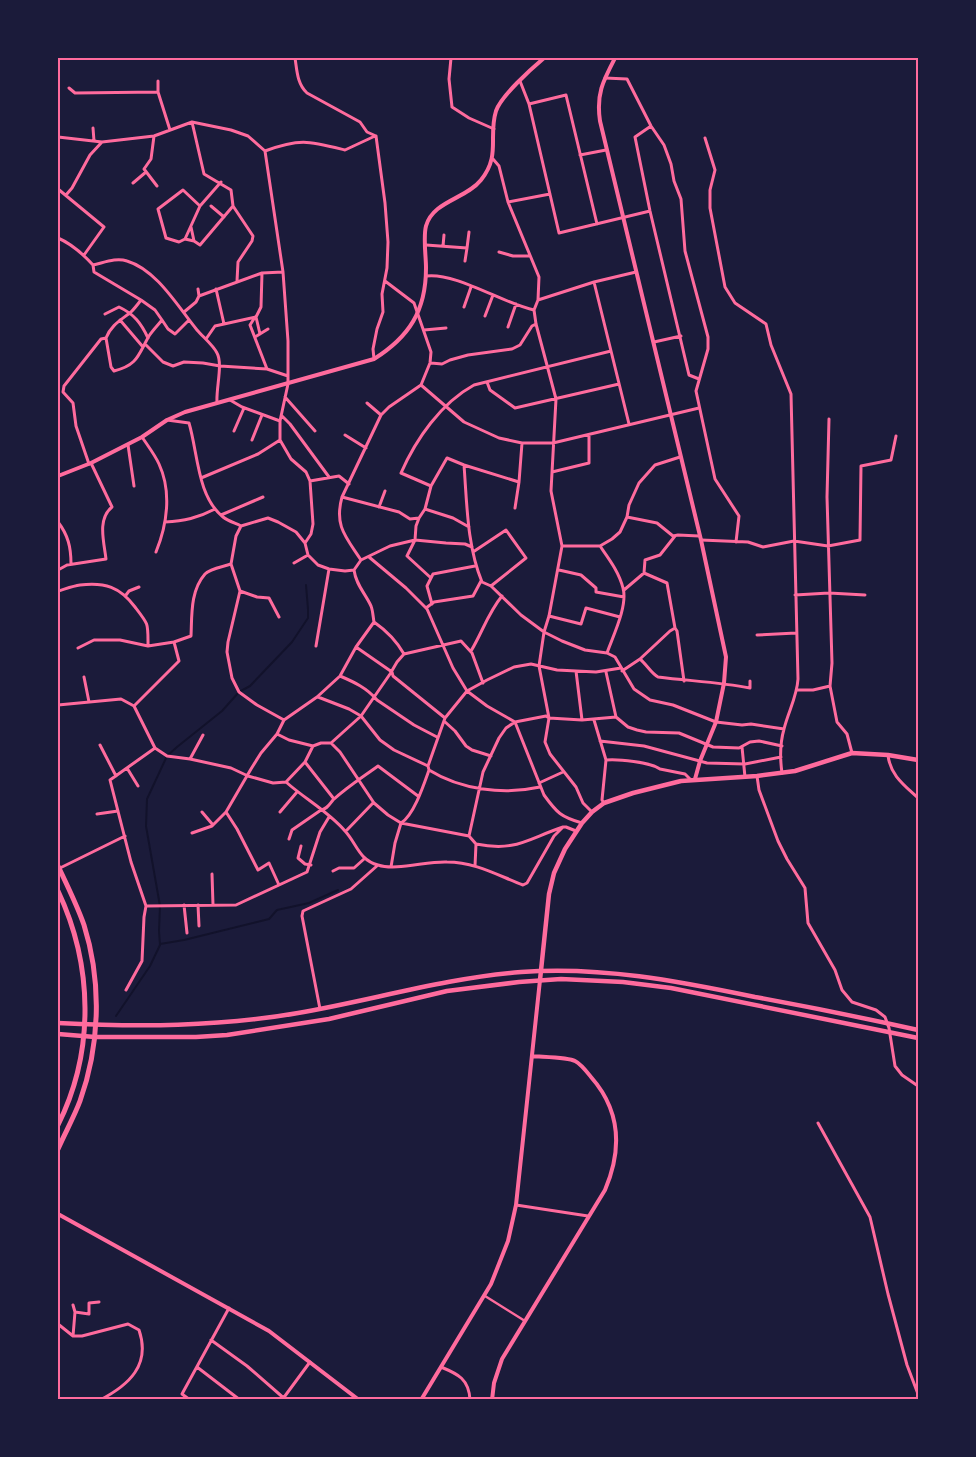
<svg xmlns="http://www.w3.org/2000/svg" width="976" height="1457" viewBox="0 0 976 1457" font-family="Rubik,sans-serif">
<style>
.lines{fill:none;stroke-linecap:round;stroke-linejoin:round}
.stream{stroke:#12122b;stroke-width:2}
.pedestrian{stroke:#ff6b9d;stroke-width:2.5}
.minor{stroke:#ff6b9d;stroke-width:3}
.tertiary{stroke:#ff6b9d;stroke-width:4}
.secondary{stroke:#ff6b9d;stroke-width:4.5}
.primary{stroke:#ff6b9d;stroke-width:4.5}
.trunk{stroke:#ff6b9d;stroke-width:5}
.neatline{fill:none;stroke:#ff6b9d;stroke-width:2}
</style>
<rect width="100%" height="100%" fill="#1b1b3a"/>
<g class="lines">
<!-- stream -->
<path class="stream" d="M160,944L184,940L269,919L277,910L309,903L338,890
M116,1016L150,966L160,945L159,931L160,906L146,826L147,799L167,756L177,747L222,711L239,692L250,686L292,642L308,618V609L306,585"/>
<!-- pedestrian -->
<path class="pedestrian" d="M485,1296L525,1321"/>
<!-- minor -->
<path class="minor" d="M295,58C297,70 297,84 307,93L360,122L367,132L376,136
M451,58L449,79L452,107L469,118L494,129
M605,78L627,79L651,126L664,145L671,164L674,181L681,199L685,251L708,337V349L696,391L715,479L739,516L736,542
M520,81L529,104L559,233L650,211
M69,88L75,93L158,92L170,130
M158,92V81
M529,104L566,95L597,224
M192,122L204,174L231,190L233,206L253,236L252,241L238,262L237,281
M651,126L635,137L650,211L689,375L699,379
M93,128L94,141
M154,136L151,159L144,169L157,186
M58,137L102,142L154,136L192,122L231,130L248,136L265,151L283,272L288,341V384L280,421V440L291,459L306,472L310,481L313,524L311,534L305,543
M705,138L715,170L710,190V208L725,287L735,303L766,324L771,345L791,394L798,679C797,697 788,712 784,729C780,743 780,759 782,773
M265,151C300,138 309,141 345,150L375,136
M580,155L606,150
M493,159L499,166L508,202L539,277L538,300L534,310L536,324L556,399L551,491L562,546L549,616L544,632L539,666L549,718L545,742L550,754L576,787L583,803L592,812
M221,182L200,206L183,190L158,209L166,238L179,242L185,239L194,241L200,245L233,206
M133,183L146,172
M58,189L104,227L84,255
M66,195L72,188L90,155L102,142
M508,202L550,194
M211,206L224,217
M191,227L194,241
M58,238C72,244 82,253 93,265C103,263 116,257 127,261C157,270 178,307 197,330C203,337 213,345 217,353C223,364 216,388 217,402
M185,239L200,206
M426,245L467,248L469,232
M443,246L444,235
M499,252L513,256H530
M465,261L467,248
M426,276C456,272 504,304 534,310
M594,282L629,424
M198,289L199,296
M216,289L224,324
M141,300L155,310L162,320
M538,300L594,282L636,272
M464,307L471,287
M184,312L196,302L199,296L262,273L283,272
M105,314L119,307C134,314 141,323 148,338
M485,316L493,295
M255,317L250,325L267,369
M256,317L260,334
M120,320L143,347
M508,327L516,304
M424,330L446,328
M255,337L268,329
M106,338L111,367L114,371C138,365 138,355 149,336C153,330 158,325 162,320L168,329L175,334L189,320
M206,339L215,326L256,317L261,307L262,273
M654,342L681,336
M145,344L163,362L173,366L184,362L203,363L220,366L267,369L288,376
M374,359L373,349L377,329L383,312L382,294L387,268L388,242L385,203L376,136
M431,363L442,364L450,360L468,355L512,349L520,345L532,326L536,324
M487,382L490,390L515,408L619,384
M421,385L464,422L499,438L522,443H553L699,408
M285,397L315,431
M230,400L242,407L280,421
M367,403L381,415
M282,416L290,424L329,477
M829,419L827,497L832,663L830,686L837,722L847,734L852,753
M167,420L189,423C198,453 197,496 223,517C228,521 235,523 241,526L268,518L278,522L296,532L305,543L308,555L318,565L329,569L345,571L354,570
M234,431L244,408
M345,435L366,448
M142,437C148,446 155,455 159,464C172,492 167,525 156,552
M252,440L262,415
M128,445L134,486
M89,464L76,426L73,403L63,392L64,386L101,339L106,338C111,325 121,320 131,312C134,309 138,304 141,300L94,272L93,265
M464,465C467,504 467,546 482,582L491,586L521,615L544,632L562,641L585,650L607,653L615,657L634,689L650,700L673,705L716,722L742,725L751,724L784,729
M552,472L589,463V435
M201,478L258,454L280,440
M310,481L339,476L349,484
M431,486L401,473C416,439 441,403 474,385L611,351
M342,497L399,512L410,519L419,518
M379,507L385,491
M515,508L519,482
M425,509L419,518L416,526L415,540L407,556L431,578
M221,515L263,497
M627,517L657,523L673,536L678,535L699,536
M58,522C68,535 71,547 71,564
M165,522C184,521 198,518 215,509
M241,526L236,536L231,564L240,591L228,642L227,652L232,678L239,692L257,705L284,720
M469,527L453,518L425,509L431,486L447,458L464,465L519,482L522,443
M701,540L748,542L763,547L794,541L828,546L860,540L861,466L891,460L896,436
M562,546H600L612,539L620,532L627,517L629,505L639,483L655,465L680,457
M600,546C609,559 619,572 623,588C628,606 613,636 607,653
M473,552L506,530L526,558L491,586
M369,557L406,588L427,609L453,668L467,691L487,706L515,722L544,795C557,813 561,817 582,823
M361,560C346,537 334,526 342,497L381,415L389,407L421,385L430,363L431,352L414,303L385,281
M294,563L308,555
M58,570L67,565L106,559C104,542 97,519 112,507L91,463
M559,570L581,575L596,588V592L624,597
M644,573L645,560L660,555L675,536
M624,590L644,573L667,583L675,628
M58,591C65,589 73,586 80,585C105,582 120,587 135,607C149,625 148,623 148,646L174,642
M240,591L257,597L269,598L279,617
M126,595L129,591L139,587
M795,595L829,593L865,595
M432,604L427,586L433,574L475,566
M426,608L434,602L473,596L481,581
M549,616L581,624L586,608L620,617
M374,622C387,631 396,640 404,654
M757,635L796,633
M316,646L329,569
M356,647L392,672L393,676L445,718
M78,648L94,640H120L148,646
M471,651C482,633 488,613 502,596
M640,659L670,631L675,628L677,631L684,681
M576,671L582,720
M622,671L640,659C647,665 651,673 658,677C689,681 719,682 750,688V681
M606,672L616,717
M340,676C354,682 367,688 377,700L414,725L437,737
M84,677L89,702
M797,690H813L830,686
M318,697L349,709L361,716L380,740L394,750L428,766
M58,705L121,699L134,706L155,748L167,756L190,759L231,768L248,776L273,783L286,782C305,799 329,812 345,831C357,844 359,860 378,865C396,871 427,861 447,862C475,862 497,875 523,885L527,883L554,836L563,827
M134,706L179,661L174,642L191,636C192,616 190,591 205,574C211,568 223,567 231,564
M594,720L606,760L602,800L604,803
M444,721L455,731L466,746L472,750L491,756
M277,734L289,740L313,746
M600,741L644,746L707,763L745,764L781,757
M331,743L361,716L390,674L397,662L404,654L461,641L472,653L483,683
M100,745L116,776
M742,747L745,777
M888,755C890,775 904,785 918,798
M190,759L203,735
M606,760C618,759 650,762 660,769L685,774L691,780
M305,762L334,799
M127,768L138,786
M429,770C461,790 504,795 540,787
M757,776L759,790L778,841L787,859L805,888L808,923L835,970L842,990L852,1002L876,1010L885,1017L889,1028L895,1066L902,1075L918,1086
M286,782L305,762L313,746L321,743H331L340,752L374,803L388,815L401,823L469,836L476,844C516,852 527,839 563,827H566L576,831
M539,783L563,772
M202,812L213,825
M226,812L251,769L261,753L277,734L284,720L317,697L340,676L356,647L374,622C373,617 373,611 371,606C365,593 356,585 354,570L361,560L390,546L415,540L446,543L465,544L472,547
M280,812L297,792
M97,814L118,811
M346,831L373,803
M192,833L212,826L226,812L237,829L258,870L269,863L279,885
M469,836L483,772L499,738L506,728L515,722L546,716L549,718L582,720L616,717L628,727L637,730L646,732L679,733L713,747L739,748L750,742L759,741L782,746
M289,839L292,830L321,810C327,809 329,805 333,800C347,787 363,777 378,766L418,796
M301,846L298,858L305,864L311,865
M475,866L476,844
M391,867L395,843L401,823C414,815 424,784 429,770L428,766L445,718L467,691L487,680L514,667L531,664L557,670L596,672L621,668
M58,869L125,836
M333,871L339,868H354L364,859
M212,874L213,905
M184,905L187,933
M198,905L199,926
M146,906L236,905L307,872L320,832L329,817
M126,990L142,961L144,917L146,906L131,862L110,780L155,748
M320,1009L302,916L303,911L351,889L378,865
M818,1123L870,1217L888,1294L907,1365L918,1394
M516,1205L588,1216
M73,1305L75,1312
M58,1324L73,1336H82L128,1324L139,1330C151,1365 129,1385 100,1400
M73,1336L75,1312L89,1314V1303L99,1302
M211,1340L247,1366L286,1400
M197,1367L240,1400
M441,1367C458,1374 469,1379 470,1400
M190,1400L182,1394L229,1308
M282,1400L310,1362"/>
<!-- tertiary -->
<path class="tertiary" d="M615,58C603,81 596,94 600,121L701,540L726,657L724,683L716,722L700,761L695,779
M58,476L91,463L142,437L167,420L185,412L374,359C409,337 426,311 426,268C426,256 423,237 426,226C433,201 466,199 481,180C501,155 488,137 496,111C501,96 531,69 544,58
M58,1214L269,1331L359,1400
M421,1400L491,1284L508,1241L516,1205L540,980
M492,1400L494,1383L502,1359L605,1190C622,1150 621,1111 591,1077C587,1072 581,1064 575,1061C568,1057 542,1057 532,1056"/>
<!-- secondary -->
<path class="secondary" d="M540,980L549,894L554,873L565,849L582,823L592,812L604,803L633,793L681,781L757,776L795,771L852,753L888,755L918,760"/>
<!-- primary -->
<path class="primary" d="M58,1023C138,1027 218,1027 298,1013C373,1000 445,978 521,972C601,966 678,981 755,997C810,1007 864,1018 918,1030
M58,1034L95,1037H196L227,1035L329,1019L447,991L519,982L561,979L623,982L671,988L918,1038"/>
<!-- trunk -->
<path class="trunk" d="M58,866C67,885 77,905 84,925C102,982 100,1045 80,1101C74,1117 65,1133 58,1149
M58,891C93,965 95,1051 58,1125"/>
</g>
<!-- border -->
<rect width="976" height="1457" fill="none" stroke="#1b1b3a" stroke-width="118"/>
<rect x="59" y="59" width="858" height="1339" class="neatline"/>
</svg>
